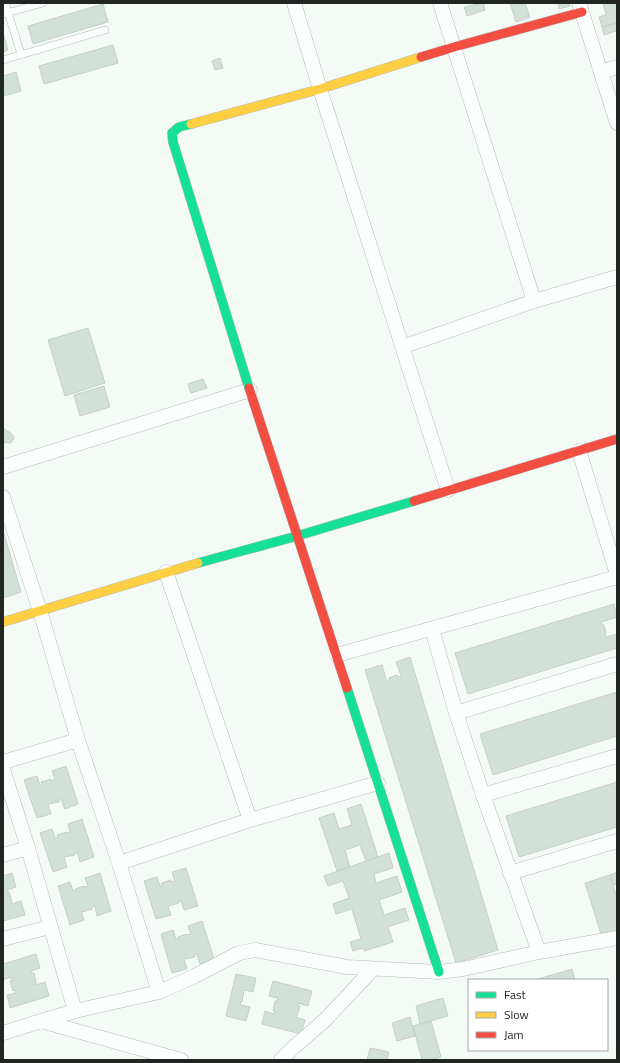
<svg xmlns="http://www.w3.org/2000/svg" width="620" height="1063" viewBox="0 0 620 1063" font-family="'Titillium Web',sans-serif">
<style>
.building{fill:#d1e1d7;stroke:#c8ceca}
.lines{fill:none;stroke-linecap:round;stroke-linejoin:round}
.lane-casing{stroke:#b6bbb7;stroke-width:8}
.street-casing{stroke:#b6bbb7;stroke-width:15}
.fast-casing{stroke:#b6bbb7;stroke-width:10}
.slow-casing{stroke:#b6bbb7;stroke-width:10}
.jam-casing{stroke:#b6bbb7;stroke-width:10}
.lane{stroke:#fdfefe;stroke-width:7}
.street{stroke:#fdfefe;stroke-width:14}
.fast{stroke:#16e098;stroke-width:9}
.slow{stroke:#ffcf43;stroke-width:9}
.jam{stroke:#f24e42;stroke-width:9}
</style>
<rect width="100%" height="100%" fill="#f4fbf6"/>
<!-- building -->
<path class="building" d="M483,3L485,10L467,16L464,7Z
M510,3H525L530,17L516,22Z
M558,3H569L570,6L559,9Z
M603,3H617V23L602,27L599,17L606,15Z
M103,4L108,22L33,44L28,26Z
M617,23V35L616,31L604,35L602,27Z
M3,33L8,50L3,52Z
M113,45L118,63L44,84L39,66Z
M220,58L223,68L215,70L212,61Z
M16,72L21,91L3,96V76Z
M88,328L105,383L65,396L48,340Z
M203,379L207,388L191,393L188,384Z
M104,386L110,407L80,416L74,395Z
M3,428L12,434L14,438L11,443H8L5,442L3,446Z
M3,530L21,592L3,598Z
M614,604L617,617L601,622L602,625H604L606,633L605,634L606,637L617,634V648L468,694L455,653Z
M410,657L498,950L456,963L365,670L382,665L387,682L389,681V678L397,675L398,677L401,676L396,662Z
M617,692V736L493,775L480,734Z
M66,766L78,804L65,809L61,799L59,800V802L48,804L51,814L37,818L24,780L37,776L40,785L42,784L41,782L51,779V781L55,779L52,771Z
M617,782V827L519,857L506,816Z
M361,804L378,857L366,861L360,845L345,850L350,867L337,871L319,818L334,813L339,829L352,825L347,809Z
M82,819L94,857L80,862L77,852L75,853V855L64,857L67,867L53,872L40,833L52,829L55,838L58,837L57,835L67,832V833L70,832L68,824Z
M389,853L393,868L374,874L376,883L397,876L402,892L379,900L384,915L405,908L409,920L388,927L393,942L364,951L363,948L353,951L350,942L361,939L352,909L336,914L333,904L349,898L343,881L328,886L324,876Z
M186,868L198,906L184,910L181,901H179V903L168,906L171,915L156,919L144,881L157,877L160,886L162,885V883L171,880V882L175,881L172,872Z
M617,872V884L613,885L610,875Z
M12,873L16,887L7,890V892H9L12,902H11V904L21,901L25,915L3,921V876Z
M100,873L111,911L97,916L95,906L92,907V909L83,912L81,911L84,920L70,925L58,886L70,882L73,891L75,890V889L84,886L85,887L88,886L85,878Z
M610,875L617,898V932L602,937L585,883Z
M202,921L214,959L200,964L197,954L194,955L195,957L184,959L187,969L172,973L161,934L173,930L176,939L178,938V937L187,934V935L191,934L188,926Z
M36,954L40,968L31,971L32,973H34L36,983H35L36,985L45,982L49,996L10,1008L7,995L16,993L15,990L13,991L10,981H12L11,977L3,980V964Z
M572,969L575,980H535Z
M236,974L256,978L253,992L244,990L242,1002L241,1001L240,1005L250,1007L246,1021L226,1016Z
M273,981L312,991L308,1006L298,1003V1006H300L297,1016L295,1017L305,1020L301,1034L262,1024L265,1011L274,1014L275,1011H273L275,1001H277L278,998L269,996Z
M443,998L448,1016L420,1024L416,1006Z
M410,1017L415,1036L397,1041L392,1023Z
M431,1021L441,1057L429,1060H422L413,1026Z
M370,1048L389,1052L387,1060H367Z"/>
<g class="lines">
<defs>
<path id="lane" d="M5,3L21,54
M3,14L43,3
M3,60L105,30"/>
<path id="street" d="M294,3L320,89L448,490
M440,3L534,301
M579,3L617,123
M601,72L617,67
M402,347L534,301L617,277
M579,451L617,574
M3,467L250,390
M3,497L40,611L78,740L119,863L159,992
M166,572L250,820
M432,629L456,713L483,795L539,952
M337,655L617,577
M456,713L617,664
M3,762L78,740
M3,769L28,848L75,1011
M483,795L617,756
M3,855L28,848
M119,863L250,820L378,783
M510,873L617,841
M3,939L50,927
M41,1021L75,1011L159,992L195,976L239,953L255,950L347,967L439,972L463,969L539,952L617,938
M3,1033L41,1021L181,1060
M281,1060L294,1047L325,1020L373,969"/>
<path id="fast" d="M191,124L179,127L172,133L173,142L249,388
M198,563L297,536L414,501
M347,688L439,972"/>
<path id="slow" d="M191,124L320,89L421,57
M3,622L198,563"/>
<path id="jam" d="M421,57L454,47L582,12
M249,388L347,688
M414,501L617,439"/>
</defs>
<!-- lane casing -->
<use href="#lane" class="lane-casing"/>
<!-- street casing -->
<use href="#street" class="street-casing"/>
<!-- fast casing -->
<use href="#fast" class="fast-casing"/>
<!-- slow casing -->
<use href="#slow" class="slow-casing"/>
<!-- jam casing -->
<use href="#jam" class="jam-casing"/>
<!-- lane -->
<use href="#lane" class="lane"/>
<!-- street -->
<use href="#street" class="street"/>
<!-- fast -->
<use href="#fast" class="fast"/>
<!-- slow -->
<use href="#slow" class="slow"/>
<!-- jam -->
<use href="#jam" class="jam"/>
</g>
<!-- border -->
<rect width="620" height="1063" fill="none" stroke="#212623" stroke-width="8"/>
<!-- legend -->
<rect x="468" y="979" width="140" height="72" fill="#ffffff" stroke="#a6a8a7"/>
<rect x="476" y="992" width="20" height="6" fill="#16e098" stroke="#a6a8a7"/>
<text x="504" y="999" font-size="12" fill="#212623">Fast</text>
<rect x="476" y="1012" width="20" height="6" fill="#ffcf43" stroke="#a6a8a7"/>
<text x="504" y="1019" font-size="12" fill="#212623">Slow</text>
<rect x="476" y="1032" width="20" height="6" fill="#f24e42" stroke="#a6a8a7"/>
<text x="504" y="1039" font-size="12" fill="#212623">Jam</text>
</svg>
